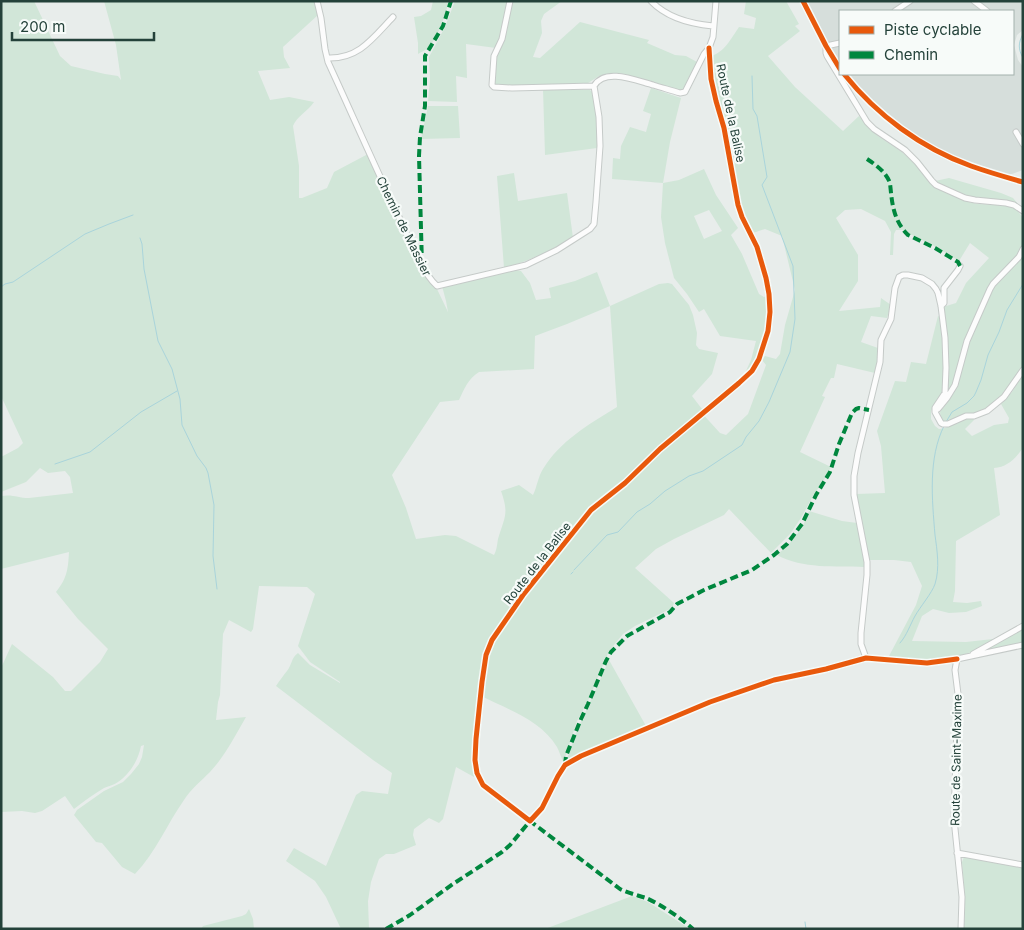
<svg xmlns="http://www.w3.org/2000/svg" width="1024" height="930" viewBox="0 0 1024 930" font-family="Inter,sans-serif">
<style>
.built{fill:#d6dedb}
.green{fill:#d1e6d8;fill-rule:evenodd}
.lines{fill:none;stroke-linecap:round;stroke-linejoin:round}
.stream{stroke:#a9d4db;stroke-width:1}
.minor-casing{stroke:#c5cac8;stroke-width:7}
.minor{stroke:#fcfcfc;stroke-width:5}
.quiet{stroke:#00873e;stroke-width:4;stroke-dasharray:8 4;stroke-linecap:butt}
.cycleway-casing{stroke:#f7fbf9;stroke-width:8}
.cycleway{stroke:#e8590c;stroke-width:5}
.labels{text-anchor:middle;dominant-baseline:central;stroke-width:4.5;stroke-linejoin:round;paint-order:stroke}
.street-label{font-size:12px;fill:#24423a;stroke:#f7fbf9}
</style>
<rect width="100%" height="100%" fill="#e8edeb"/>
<!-- built -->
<path class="built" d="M807,1H1023V30L1017,35L1014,45L1018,60L1023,67V170L1012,174H1004L979,166L948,153L929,143L908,130L871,100L847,74H1013V11H840V64L826,40Z"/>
<!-- green -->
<path class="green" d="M1,1H34L60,56L71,66L105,74L118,76L121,80L116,45L104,1H315L318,15L283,47L284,57L290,68L258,71L270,100L289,97L314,102C308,111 297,116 293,126L299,166V198H302L327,188L334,172L368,154L421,267L428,280L437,289L448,312L446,301L442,286L505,271L515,270L521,271L530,283L536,300L551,298L549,288L575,281L597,272L610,306L659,284L668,283L672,284L689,305L693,315L697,333L696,345L699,349L718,353L712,374L692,396L702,409L700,411L720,433L726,435L748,414L766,365L762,360L765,356L776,359L780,354L785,325L795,290L782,236L765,229L753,233L742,212L739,204L727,130L715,87L711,56C724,53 732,37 739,27L754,29L756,18L744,14L746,1H786L799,24L795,26L800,31L768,56L795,87L843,131L859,116L878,136L902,152L914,163L933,185L968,202L978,204L1002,205L1010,207L1017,210L1023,218L1022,246L1020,253L1010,265L990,285L966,338L952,386L949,392H947L948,378L943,307L956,303L966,283L989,258L970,243L959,261L934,246L910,234L906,230H896L894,234L893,255H890L891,232L885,221L861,209L845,210L836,218L858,255V281L839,311L880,307L881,298L891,305L887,318L871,316L861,342L878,348V362L875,373L837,364L834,378H831L822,396L825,397L800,452L831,467L824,480L813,496L801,518L790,534L771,553L729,509L724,515L674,539L656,549L635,568L674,603L672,608L635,626L623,634L609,651L588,701L577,721L564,761H563C561,757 559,751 557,747C541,720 507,709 481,696L488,657L492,644L527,592L550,566L582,526L578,522L547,564L521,594L489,643L484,658L473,754L476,775L474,777L456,767L443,819L439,823L429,818L414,829L413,835L416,845L394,854H386L379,859L371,882L368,901L369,929H341L326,897L315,881L286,861L294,848L326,866L356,795L362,791L388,794L392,773L373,760L276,686C280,680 283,676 287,671C292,665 291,658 298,653L310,665L340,683V682L310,662L298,646L315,594L307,587L259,586L253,629L251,632L229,620L223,634L220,695L218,702L216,720L246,717C235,736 225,756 210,772C201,781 191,789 184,800C167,824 156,852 135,874L122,867L102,843L96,842L74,815L77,810L104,791L123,782L131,774L139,764L142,757L144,745L141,746C138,760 131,773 118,782C114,785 108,786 104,788C94,794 84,801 74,809L65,796L42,811L35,813L22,811L1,812V668L12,644L53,677L65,691H71L100,662L108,649L78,619L56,592C67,578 68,570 69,552L1,569V496C13,494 18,498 29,498L73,493L70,477L65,471L48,473L40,468L26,482L1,492V457L18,448L23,443L1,396ZM610,306L617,407C589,424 560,441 543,469C538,477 537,487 533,495L519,485L501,491C509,514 505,516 498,539C497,544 497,550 494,555L456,536L445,535L416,539L406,508L392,475L440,402L459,400C464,389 468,379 479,372L534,369L535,336L567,324Z
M433,1H449C445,15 439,36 429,47C426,50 421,52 418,54V43L414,17L421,16L431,10Z
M455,1H508L503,32L496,48L466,44L467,78L456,76L457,102L428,101L430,80L429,57L445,27Z
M512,1H562L544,14L541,21L542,33L533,57L540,58L580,22L649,40L647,43L675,55L686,56L697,62L684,89L678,91L625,74L614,73L599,76L585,85L508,86L495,85L494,82L495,59L507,31Z
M651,88L681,98L670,142L663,183L679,180L704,169L716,195L738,228L731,235L742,254L759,294L764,297L768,295C769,321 765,354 747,373H745L751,360L756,341L720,336L704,309L699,312L687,294L674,278L665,243L661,217L663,183L612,179L613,158L620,159L621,146L630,127L646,132L651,114L643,111ZM709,210L722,231L704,239L694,216Z
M543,89L590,90L593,93L598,131L597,148L545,155Z
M428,106H458L460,138L421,139Z
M514,173L518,201L567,193L573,238C550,251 529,261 504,268L497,176Z
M949,178L1001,193L1013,198L1018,204C1004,200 989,201 975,199C960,196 947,188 935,181Z
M1023,255V365L1009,387L1001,398L986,410L960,416L948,422H944L941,419L940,412L949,400L958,382L968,346L992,289Z
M938,316L940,317L945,374L944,390L931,411V419L935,426L939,429L945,428L963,420L973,417L974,420L965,429L972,436L994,425L1008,423L1009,418L1001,404L1012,392L1023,374V448C1015,459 1007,467 994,468L1000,515L956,541L955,591L953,602L967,603L981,601L982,606L966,612L949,613L933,609L922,616L912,641L966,642L993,639V642C972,652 953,661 929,661C916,661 902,658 889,656L916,605L922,586L911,562L894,560H869L856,494L885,493L881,446L877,431L895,381L906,382L911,362L926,364Z
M809,511L842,521L857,523L864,560V567C835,566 803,569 777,555L789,544L802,528Z
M1023,628V644L976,653Z
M609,660L646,726L568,761L567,759L575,735Z
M964,857L1023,868V929H964L965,899L962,862Z
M632,896L648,902L690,929H545Z
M249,909L253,919L254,929H201L203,926L242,916L246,914Z"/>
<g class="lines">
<!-- stream -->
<path class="stream" d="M1023,34C1018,43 1018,49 1023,58
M140,238L142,244L144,269L158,341L172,369L180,399L182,425L197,456L206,468L208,473L214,505L213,556L217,589
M1,287L5,284L13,282L85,234L109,224L133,215
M946,422L952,412L967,403L974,396L976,392L981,380L988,355L999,332L1007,310L1023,284
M55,464L90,452L141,412L177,391
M574,570L607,535L618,532L637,512L650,504L665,491L689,476L703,471L742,445L746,437L759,421L769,402L790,352L795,319L793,266L762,185L767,177L757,116L753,109L752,76
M571,574L573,572
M900,643C907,635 910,625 915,616C920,607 932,593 935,584C940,568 937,550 935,535C932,499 928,458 944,426
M805,922L806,929"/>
<defs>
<path id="minor" d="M317,1L321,18L325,49L328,62C352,114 375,167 400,219C409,239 421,271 437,286L526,265L557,250L590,229L594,224L596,202L600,146L599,117L594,86C605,67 637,81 653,85C662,88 671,90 680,93L685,92L704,54L709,48L713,37L716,1
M510,1L502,39L494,56L492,85L494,87L512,88L594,86
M651,1C667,18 692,24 713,26
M803,1L826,46L840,69
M974,1L987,11
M895,11L910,1
M840,43L826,46V53L827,56L867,122L874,129L905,150L917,162L932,181L936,185L965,198L975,200L1006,203L1014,205L1023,211
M709,48L711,79L716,101L724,128L738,205L742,217L757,247L766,278L769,294L770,312L768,331L759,359L752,371L739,383L660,449L625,483L591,510L523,595L492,640L486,655L482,682L476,739L475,760L477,773L483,785L530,821L542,808L558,776L565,765L581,756L612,743L710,702L774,680L826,669L866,658L927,663L957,659
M328,58C359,59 373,38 393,17
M844,74C877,115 921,148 971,166C988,172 1005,177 1023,182
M1016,132L1023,144
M941,306L944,303V288L958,270L960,266
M938,409L947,398L955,385L967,341L990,289L993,284L1019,257L1023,249
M973,654L1023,626
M866,658L861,644V633L867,575V562L854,495V476L858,453L880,362L881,340L891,319L895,288L899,277L903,275H908L922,278L932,284L936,289L938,293L941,306L945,338L946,368L945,393L935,408V412L941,423L943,424H948L966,416H974L987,411L1004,397L1023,370
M957,853L1023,865
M961,929L962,897L954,819L958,694L955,670L957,659L1023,645"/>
</defs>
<!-- minor casing -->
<use href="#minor" class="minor-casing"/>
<!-- minor -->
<use href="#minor" class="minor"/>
<!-- quiet -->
<path class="quiet" d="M867,159C876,165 886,172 890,183C892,203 893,220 908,235L935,248L958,262L960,266
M422,265L419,156L420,137L425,106V56L443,26L451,1
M565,765L566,756L581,719L588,704L606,661L611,652L627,636L670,612L677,604L704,590L752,570L774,555L787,544L802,524L816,495L830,472L839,444L852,413L856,409L859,408L869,410
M386,929L410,915L453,884L502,852L510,845L530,821L620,889C628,893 637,895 646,898C660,904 681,918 693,929"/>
<defs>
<path id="cycleway" d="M803,1L826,46L840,69
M709,48L711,79L716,101L724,128L738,205L742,217L757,247L766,278L769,294L770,312L768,331L759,359L752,371L739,383L660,449L625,483L591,510L523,595L492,640L486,655L482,682L476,739L475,760L477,773L483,785L530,821L542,808L558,776L565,765L581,756L612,743L710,702L774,680L826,669L866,658L927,663L957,659
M844,74C877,115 921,148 971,166C988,172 1005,177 1023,182"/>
</defs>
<!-- cycleway casing -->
<use href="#cycleway" class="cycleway-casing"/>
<!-- cycleway -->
<use href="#cycleway" class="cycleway"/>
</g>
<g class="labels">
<!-- street labels -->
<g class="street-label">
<text transform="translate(731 113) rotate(78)">Route de la Balise</text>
<text transform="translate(404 226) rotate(64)">Chemin de Massier</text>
<text transform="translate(537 563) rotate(-52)">Route de la Balise</text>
<text transform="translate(956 760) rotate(-89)">Route de Saint-Maxime</text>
</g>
</g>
<!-- border -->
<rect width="1024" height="930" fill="none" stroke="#24423a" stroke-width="5"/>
<!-- legend -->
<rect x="839" y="10" width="175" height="65" fill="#f7fbf9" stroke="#a3b1ad"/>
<rect x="849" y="26" width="25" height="8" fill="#e8590c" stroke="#a3b1ad"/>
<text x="884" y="35" font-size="15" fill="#24423a">Piste cyclable</text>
<rect x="849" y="51" width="25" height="8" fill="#00873e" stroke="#a3b1ad"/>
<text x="884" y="60" font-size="15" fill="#24423a">Chemin</text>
<!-- scale -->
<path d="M12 32v8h142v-8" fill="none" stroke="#24423a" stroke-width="2.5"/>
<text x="20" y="32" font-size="15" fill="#24423a" stroke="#f7fbf9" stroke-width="4" paint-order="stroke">200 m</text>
</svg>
